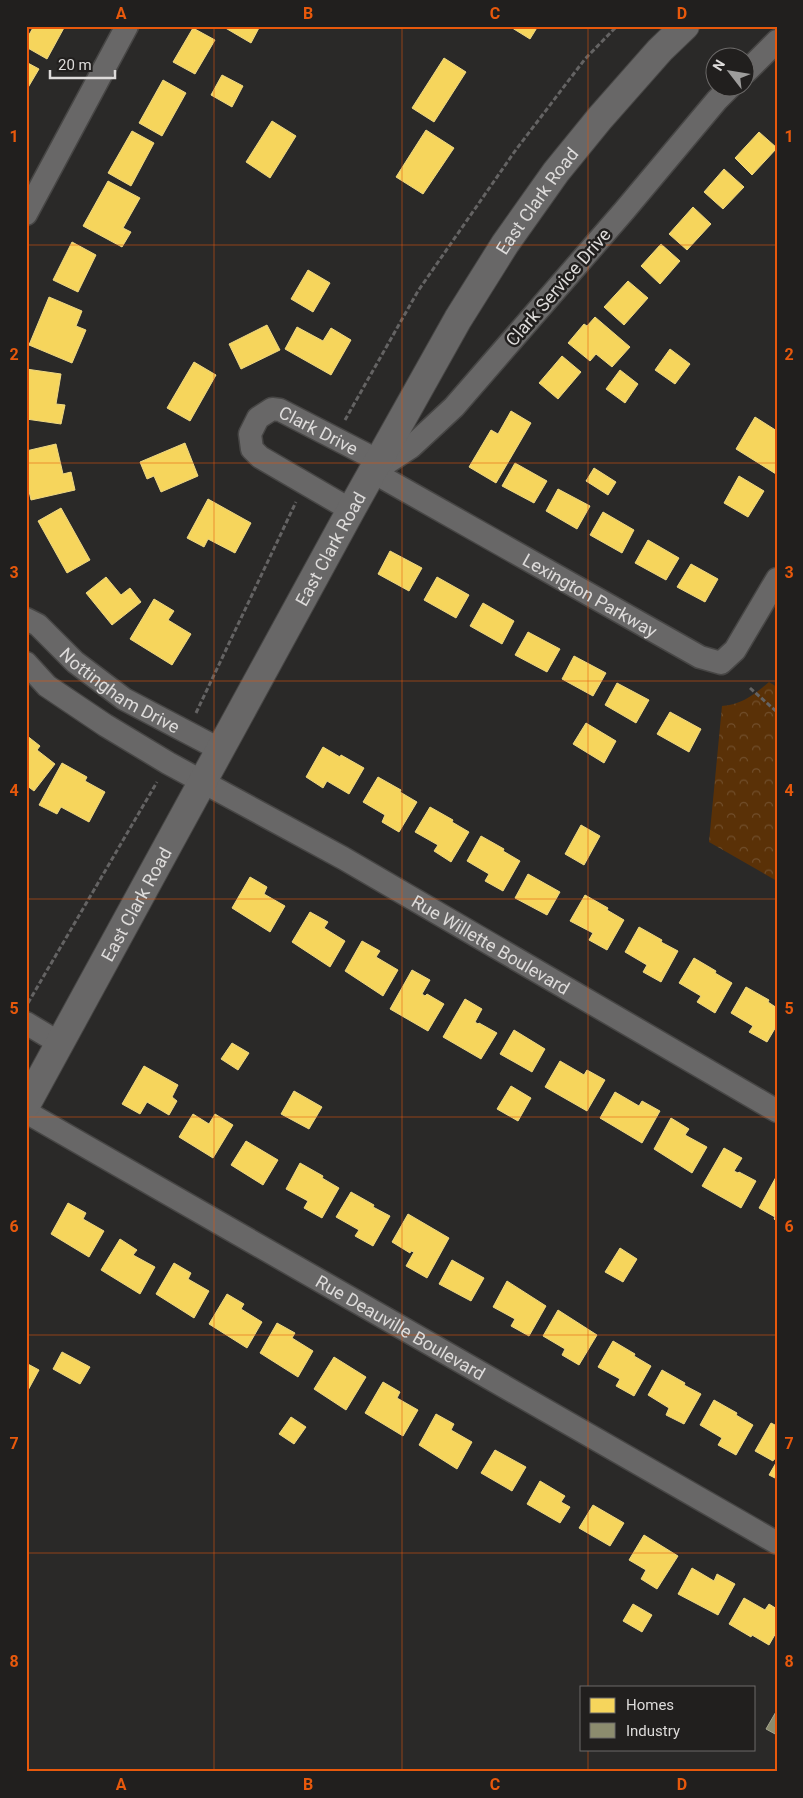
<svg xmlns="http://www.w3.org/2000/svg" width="803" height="1798" viewBox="0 0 803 1798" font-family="Roboto,sans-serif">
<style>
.park{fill:url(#park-crowns)}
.homes{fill:#f6d55c;stroke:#eed782}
.industry{fill:#8c8c6e;stroke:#a4a48e}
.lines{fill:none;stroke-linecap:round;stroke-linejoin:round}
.street-casing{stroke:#474645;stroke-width:25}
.secondary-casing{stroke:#474645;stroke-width:30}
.path{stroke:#646363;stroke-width:3;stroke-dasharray:5 2.5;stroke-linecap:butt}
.street{stroke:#686767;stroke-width:22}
.secondary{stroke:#686767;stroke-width:28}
.grid{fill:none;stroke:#e8590c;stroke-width:1;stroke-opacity:0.55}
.labels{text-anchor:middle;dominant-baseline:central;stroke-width:5;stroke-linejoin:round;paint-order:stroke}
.street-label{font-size:18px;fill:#dddbda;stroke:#211f1e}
.neatline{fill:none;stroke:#e8590c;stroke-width:2}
.grid-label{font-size:16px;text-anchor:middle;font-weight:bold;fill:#e8590c}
</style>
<defs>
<pattern id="park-crowns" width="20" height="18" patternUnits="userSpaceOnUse" patternTransform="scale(1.25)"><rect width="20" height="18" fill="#5a3107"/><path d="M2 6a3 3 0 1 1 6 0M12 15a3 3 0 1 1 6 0" fill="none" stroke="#714e2b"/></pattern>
</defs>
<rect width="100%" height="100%" fill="#2a2928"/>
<!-- park -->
<path class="park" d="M769,682L777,687V881L709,842L722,706C741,705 755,694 769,682Z"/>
<!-- homes -->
<path class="homes" d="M34,26H65L47,59L26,47V40Z
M222,26H260L251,43Z
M509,26H538L530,39Z
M193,28L215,40L195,74L173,62Z
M444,58L466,72L434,122L412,108Z
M26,62L39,69L26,91Z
M222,75L243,86L232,107L211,95Z
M163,80L186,93L162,136L139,123Z
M272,121L296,136L270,178L246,162Z
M426,130L454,148L423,194L396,177Z
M132,131L154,143L131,186L108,173Z
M759,132L777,148L752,175L735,158Z
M724,169L744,187L723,209L704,192Z
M108,181L140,198L123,228L131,232L122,247L83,226Z
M693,207L711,224L687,250L669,234Z
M72,242L96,255L78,292L53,280Z
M661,244L680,261L660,284L641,266Z
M308,270L330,283L313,312L291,299Z
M628,281L648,298L624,325L604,307Z
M49,297L82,311L76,326L86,330L72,363L29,345Z
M595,317L630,347L612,367L596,354L590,361L568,343L584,324L587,326Z
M267,325L280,350L241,369L229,344Z
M297,327L323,341L331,328L351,340L331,375L285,349Z
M670,349L690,364L675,384L655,370Z
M562,356L581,372L558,399L539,383Z
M194,362L216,375L190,421L167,408Z
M26,369L61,374L56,404L65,405L61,424L26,419Z
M620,370L638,384L625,403L606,389Z
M511,411L531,423L496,483L469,467L491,430L498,434Z
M755,417L777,431L776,474L736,449Z
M185,443L198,476L161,492L154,476L147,479L140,462Z
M56,444L63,474L71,472L75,490L31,500L26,477V451Z
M515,463L547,481L534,503L502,486Z
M594,468L616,482L608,495L586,481Z
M739,476L764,491L748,517L724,503Z
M558,489L590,506L577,529L546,511Z
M208,499L251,523L235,553L208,539L204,547L187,538Z
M61,508L90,560L67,573L38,521Z
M603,512L634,530L622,553L590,535Z
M648,540L679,558L666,580L635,563Z
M390,551L422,568L409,591L378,574Z
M691,564L718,579L705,602L677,587Z
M106,577L121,595L130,588L141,602L112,625L86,593Z
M437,577L469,595L456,618L424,600Z
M154,599L174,611L168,620L191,634L172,665L130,639Z
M483,603L514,621L502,644L470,626Z
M528,632L560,649L547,672L515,655Z
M574,656L606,673L593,696L562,679Z
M617,683L649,700L636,723L605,705Z
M670,712L701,729L689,752L657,734Z
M586,723L616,741L604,763L573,744Z
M26,735L40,746L37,750L55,764L34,791L26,785Z
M323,747L340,757L341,755L364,768L349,794L327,781L323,788L306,777Z
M62,763L87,777L85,781L105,792L89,822L61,807L57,814L39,805Z
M378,777L401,790L400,792L417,802L399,832L382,822L385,815L363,802Z
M430,807L453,820L452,822L469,832L451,862L434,851L438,845L415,832Z
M581,825L600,836L584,865L565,854Z
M481,836L504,849L503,851L520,861L503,891L485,881L489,874L467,861Z
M528,874L560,892L547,915L515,898Z
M250,877L267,887L264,894L285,906L270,932L232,908Z
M585,895L608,908L607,910L624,920L607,950L589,940L593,933L570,921Z
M310,912L328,922L324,928L345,941L330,967L292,942Z
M639,927L662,940L661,942L678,951L661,982L643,972L647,965L625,952Z
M362,941L380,951L376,957L398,970L383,996L345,971Z
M694,958L716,971L715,973L732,983L715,1013L697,1002L701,996L679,983Z
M412,970L430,980L422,994L425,996L427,994L444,1004L428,1031L390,1009Z
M746,987L769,1000L768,1002L777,1008V1025L767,1042L749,1032L753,1026L731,1013Z
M465,999L482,1009L475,1022L478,1024L479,1023L497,1033L481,1059L443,1037Z
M514,1030L545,1049L532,1072L500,1054Z
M232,1043L249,1053L238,1070L221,1059Z
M560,1061L584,1075L587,1070L605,1080L587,1111L545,1087Z
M144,1066L178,1085L172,1097L177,1101L169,1115L147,1102L140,1114L122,1104Z
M511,1086L531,1098L518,1121L497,1109Z
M294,1091L322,1107L309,1129L281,1114Z
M615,1092L639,1106L642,1101L660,1111L642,1143L600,1118Z
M193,1114L209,1124L215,1114L233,1125L213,1158L179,1137Z
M671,1118L689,1129L685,1135L707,1147L692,1173L654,1149Z
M246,1141L278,1160L263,1185L231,1165Z
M724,1148L742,1158L734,1171L738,1173L739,1172L756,1181L741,1208L702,1186Z
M300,1163L323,1176L322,1178L339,1188L322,1218L304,1208L308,1201L286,1189Z
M776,1177H777V1221L774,1219L775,1217L759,1208Z
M351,1192L374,1205L373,1207L390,1216L373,1246L355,1236L359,1230L336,1217Z
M68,1203L86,1213L83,1219L104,1231L89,1257L51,1234Z
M408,1214L449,1238L427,1278L406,1266L414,1252L411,1251L410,1253L392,1242Z
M120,1239L137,1250L133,1255L155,1267L140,1294L101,1270Z
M620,1248L637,1259L623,1282L605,1272Z
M452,1260L484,1278L471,1301L439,1284Z
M174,1263L191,1273L188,1279L209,1291L194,1318L156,1294Z
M507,1281L546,1306L529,1336L511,1326L515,1319L493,1307Z
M227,1294L244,1304L241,1309L262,1322L247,1348L209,1324Z
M558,1310L597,1335L579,1365L562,1355L565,1349L543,1336Z
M277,1323L295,1333L292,1338L313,1351L298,1377L260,1353Z
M613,1341L635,1354L634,1356L651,1366L634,1396L616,1386L620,1379L598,1367Z
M62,1352L90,1367L80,1384L53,1369Z
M334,1357L366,1377L346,1410L314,1389Z
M26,1363L39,1370L26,1394Z
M662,1370L685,1383L684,1385L701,1394L684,1424L666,1415L669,1408L648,1395Z
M383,1382L400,1392L397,1398L418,1410L403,1436L365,1413Z
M714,1400L737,1413L736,1415L753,1425L736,1455L718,1445L722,1438L700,1425Z
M436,1414L454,1424L451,1430L472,1442L457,1469L419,1445Z
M291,1417L306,1427L294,1444L279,1434Z
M771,1423L777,1426V1460L774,1459L773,1461L755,1451Z
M495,1450L526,1467L512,1491L481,1473Z
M777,1461V1479L769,1475Z
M540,1481L565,1496L561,1502L570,1507L560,1523L527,1504Z
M593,1505L624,1523L610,1546L579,1528Z
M644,1535L678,1556L657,1589L641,1579L646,1570L629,1560Z
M692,1568L714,1581L717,1574L735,1584L718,1615L678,1594Z
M744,1598L765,1610L769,1604L777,1609V1631L769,1645L752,1635L751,1637L729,1624Z
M633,1604L652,1615L642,1632L623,1621Z"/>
<!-- industry -->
<path class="industry" d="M777,1710V1735L766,1729Z"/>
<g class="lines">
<defs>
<g id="street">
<path d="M746,72L777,41"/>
<path id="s1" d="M729,88L717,100L624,211L454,407L411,447L373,472L700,657L721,663L735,650L777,579"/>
<path d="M26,214L127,26"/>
<path id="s2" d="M351,510L260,457L252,449L250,434L258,418L272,409L280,410L379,461"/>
<path id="s3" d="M26,619L38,625L75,662L124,699L221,750"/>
<path id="s4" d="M26,663L47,686L105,725L168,763L343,858L777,1111"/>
<path d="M26,1023L61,1044"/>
<path id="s5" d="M26,1112L777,1543"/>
</g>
<g id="secondary">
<path id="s6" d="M26,1105L351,510L458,319L505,244L556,172L600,118L660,50L685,26"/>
</g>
</defs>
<!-- street casing -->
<use href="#street" class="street-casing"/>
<!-- secondary casing -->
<use href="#secondary" class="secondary-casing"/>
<!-- path -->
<path class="path" d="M345,420L418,291L515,151L585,59L617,26
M750,688L777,712
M196,713L296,502
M28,1003L157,782"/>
<!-- street -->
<use href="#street" class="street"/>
<!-- secondary -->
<use href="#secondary" class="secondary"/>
</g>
<!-- grid -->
<path class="grid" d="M214,26V1772M402,26V1772M588,26V1687M26,245H777M26,463H777M26,681H777M26,899H777M26,1117H777M26,1335H777M26,1553H777M588,1749V1772"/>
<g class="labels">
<!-- street labels -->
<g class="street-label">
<text stroke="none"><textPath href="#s6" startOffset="1039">East Clark Road</textPath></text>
<text transform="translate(558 287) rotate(-49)">Clark Service Drive</text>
<text stroke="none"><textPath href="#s2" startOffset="218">Clark Drive</textPath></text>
<text stroke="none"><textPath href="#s6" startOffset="634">East Clark Road</textPath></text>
<text stroke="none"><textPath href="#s1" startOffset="775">Lexington Parkway</textPath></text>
<text stroke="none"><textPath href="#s3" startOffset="119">Nottingham Drive</textPath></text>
<text stroke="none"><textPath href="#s6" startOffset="229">East Clark Road</textPath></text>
<text stroke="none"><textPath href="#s4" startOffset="545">Rue Willette Boulevard</textPath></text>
<text stroke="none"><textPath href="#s5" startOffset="432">Rue Deauville Boulevard</textPath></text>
</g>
</g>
<!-- border -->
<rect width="803" height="1798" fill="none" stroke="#211f1e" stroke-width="55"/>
<!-- legend -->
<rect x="580" y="1686" width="175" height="65" fill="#211f1e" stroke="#6c6a69"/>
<rect x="590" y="1698" width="25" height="15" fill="#f6d55c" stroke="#6c6a69"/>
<text x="626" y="1710" font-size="15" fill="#dddbda">Homes</text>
<rect x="590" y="1723" width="25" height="15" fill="#8c8c6e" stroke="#6c6a69"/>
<text x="626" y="1736" font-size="15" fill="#dddbda">Industry</text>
<!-- north arrow -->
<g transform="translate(730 72) rotate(301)"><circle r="24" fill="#211f1e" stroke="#6c6a69"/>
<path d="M0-4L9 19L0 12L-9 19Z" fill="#9e9d9c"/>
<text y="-8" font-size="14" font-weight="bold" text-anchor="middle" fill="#dddbda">N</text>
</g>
<!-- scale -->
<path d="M50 70v8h65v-8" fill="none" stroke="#dddbda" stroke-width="2.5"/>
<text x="58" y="70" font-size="15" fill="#dddbda" stroke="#211f1e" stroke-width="4" paint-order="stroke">20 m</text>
<rect x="28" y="28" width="748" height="1742" class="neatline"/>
<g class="grid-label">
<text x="121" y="19">A</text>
<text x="308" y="19">B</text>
<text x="495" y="19">C</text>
<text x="682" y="19">D</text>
<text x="14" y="142">1</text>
<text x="789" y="142">1</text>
<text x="14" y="360">2</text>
<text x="789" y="360">2</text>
<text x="14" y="578">3</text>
<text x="789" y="578">3</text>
<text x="14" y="796">4</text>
<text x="789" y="796">4</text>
<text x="14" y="1014">5</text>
<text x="789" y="1014">5</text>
<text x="14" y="1232">6</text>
<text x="789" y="1232">6</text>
<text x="14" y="1449">7</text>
<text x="789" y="1449">7</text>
<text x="14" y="1667">8</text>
<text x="789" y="1667">8</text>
<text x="121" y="1790">A</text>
<text x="308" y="1790">B</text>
<text x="495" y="1790">C</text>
<text x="682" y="1790">D</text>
</g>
</svg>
